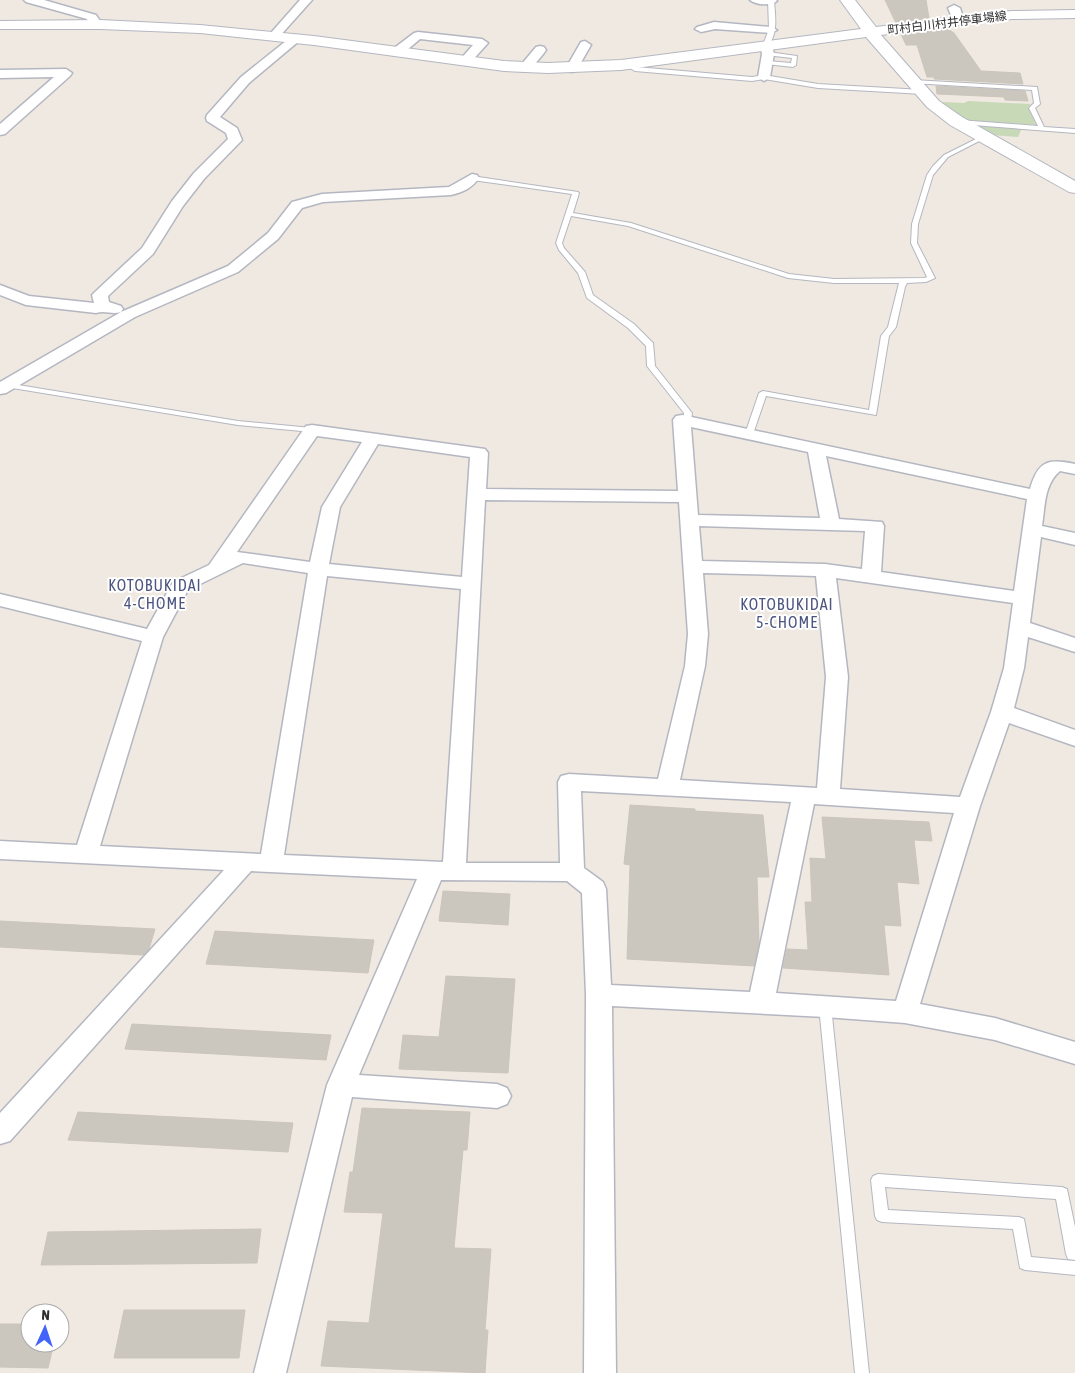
<svg xmlns="http://www.w3.org/2000/svg" width="1075" height="1373" viewBox="0 0 1075 1373" font-family="'Asap Condensed','Noto Sans JP',sans-serif">
<style>
.cemetery{fill:#c8d9b8}
.building{fill:#cbc7bf;stroke:#cbc5ba}
.lines{fill:none;stroke-linecap:round;stroke-linejoin:round}
.lane-casing{stroke:#b4b7c1;stroke-width:2}
.street-casing{stroke:#b4b7c1;stroke-width:3}
.secondary-casing{stroke:#b4b7c1;stroke-width:2}
.lane{fill:#fff;fill-rule:evenodd}
.street{fill:#fff;fill-rule:evenodd}
.secondary{fill:#fff;fill-rule:evenodd}
.labels{text-anchor:middle;dominant-baseline:central;stroke-width:4;stroke-linejoin:round;paint-order:stroke}
.far-street-label{font-size:12px;fill:#2e2e2e;stroke:#fff}
.neighbourhood-label{font-size:16px;letter-spacing:1px;fill:#4d5680;stroke:#fff}
</style>
<rect width="100%" height="100%" fill="#efe9e1"/>
<!-- cemetery -->
<path class="cemetery" d="M968,101L1031,104L1028,107L1036,125L964,120L942,102L964,103Z
M971,124L1022,128L1018,137L991,135Z"/>
<!-- building -->
<path class="building" d="M885,0H926L929,18L896,23Z
M948,29L954,33L981,71L1020,73L1023,84L934,79V77H927L917,45H906L901,34Z
M936,86L1025,91L1028,101L1005,100L1004,97L937,94Z
M630,805L695,809V811L763,815L769,877H757L759,943L754,966L627,959L630,865L624,864Z
M822,817L929,822L932,841L914,840L919,884L897,882L901,926L884,925L889,975L783,968L787,949L808,950L805,902H812L810,858L826,859Z
M443,891L510,894L508,925L439,921Z
M0,921L155,929L149,949L143,955L0,947Z
M215,931L374,940L368,973L206,964Z
M446,976L515,979L508,1073L399,1069L403,1035L439,1037Z
M132,1024L331,1035L326,1060L125,1049Z
M362,1108L470,1112L467,1150H463L454,1248L491,1249L485,1330H488L485,1373L321,1366L328,1321L369,1323L383,1213L344,1212L350,1172H353Z
M78,1112L293,1123L288,1152L68,1140Z
M261,1229L257,1263L41,1265L48,1232Z
M124,1310H245L239,1358H114Z
M0,1324H30V1343H54L48,1368L0,1367Z"/>
<g class="lines">
<defs>
<path id="lane" d="M768,0H774C775,14 779,37 766,47L763,45L769,29Z
M768,52L797,56L796,65L793,67L766,64V62L768,61L791,63L792,58L766,55L765,54Z
M625,63H629L636,67L752,77L764,75L818,84L923,90L926,92L923,94L818,88L764,79L752,81L635,71L625,65Z
M913,80L1037,87L1040,104L1035,108L1044,127L1075,129V133L959,124L956,122L959,120L1038,126L1029,108L1034,103L1032,90L911,83L910,82Z
M982,136L987,137L948,157L933,175L918,224L917,243L935,278L926,282L907,283L905,287L896,327L889,336L876,415L766,396L753,434L749,436L745,434L759,393L763,391L869,410L881,336L888,327L899,283H834L788,278L628,226L571,216L562,243L564,248L585,272L593,295L634,324L653,343L655,366L692,413L691,421L687,423L683,421L684,413L647,366L646,346L628,328L587,298L578,273L559,250L556,243L572,194L472,180L469,178L472,176L578,192L579,193L573,213L631,223L789,274L834,279L925,278L927,277L911,243L912,224L927,175L933,166L944,155Z
M0,382L238,421L312,428L316,430L312,432L238,425L0,386Z
M825,1001L829,1002L831,1006L869,1373H855L819,1006L821,1002Z
M878,1174L1062,1187L1067,1189L1075,1227V1260L1068,1259L1066,1254L1056,1199L885,1187L888,1210L1019,1217L1024,1219L1031,1257L1075,1261V1275L1025,1270L1020,1268L1013,1229L882,1222L877,1220L875,1216L871,1180L873,1176Z"/>
<path id="street" d="M24,0H44L96,15L100,21L97,27H89L87,19L26,2Z
M300,0H312L278,38H270L268,36L270,34Z
M750,0H776L777,1C771,6 756,5 750,0Z
M954,5L960,8L964,20L962,22H954L948,8Z
M714,22L771,27L777,30L771,33L715,29L701,32L695,29L697,27Z
M418,32L482,39L488,43L469,64L465,65L459,61L473,45L420,39L401,55H393L391,52L393,49L414,33Z
M295,35L301,39L299,41L249,83L220,117L237,128L242,140L204,179L183,206L153,254L108,296L109,302L121,306L123,309L121,312L228,266L268,233L292,202L322,194L449,187L472,174L477,175L479,178C472,188 463,192 451,195L323,202L302,208L278,239L238,272L135,317L6,393L0,394V382L121,312C112,315 105,310 96,313L26,305L0,295V285L29,296L94,303L92,295L95,292L142,248L172,201L194,173L228,139L226,133L207,121L206,118L207,115L241,77L291,37Z
M585,41L591,45L576,71L572,72L568,71L566,68L581,42Z
M766,41L772,45L774,54L770,77L764,81L758,77L762,54L760,45Z
M540,46L544,47L546,50L544,53L529,71H521L519,68L521,65L536,47Z
M66,69L72,73L70,76L5,134L0,135V124L54,77L0,78V70Z
M682,415L1030,489C1038,461 1048,458 1075,464V474L1060,471C1044,484 1045,507 1042,526L1075,533V545L1041,537L1030,623L1075,638V652L1028,637L1024,668L1014,708L1075,730V746L1009,723L980,806L920,1004L995,1018L1075,1042V1064L995,1040L905,1023L825,1017L612,1006L616,1373H584L586,995L582,893L567,881L441,880L359,1075L497,1084L507,1088L511,1096L507,1104L497,1108L352,1097L286,1373H254L327,1085L417,879L251,871L10,1141L0,1144V1113L224,870L0,859V841L77,845L142,641L0,606V594L147,629L173,582L209,565L306,426L312,425L485,449L488,453L486,489L678,491L673,420L676,416ZM691,427L808,452L820,518L698,515ZM317,436L362,442L322,507L310,562L237,552ZM378,444L470,457L462,577L329,564L340,507ZM826,456L1027,499L1014,591L881,572L884,526L882,522L839,519ZM485,500L679,502L688,634L685,666L658,779L569,774L561,776L558,782L560,863H466ZM699,526L865,531L862,569L825,564L702,561ZM243,563L308,573L261,854L100,846L163,637L188,590ZM703,573L816,576L826,677L817,788L680,780L705,666L708,634ZM327,576L461,589L443,862L284,855ZM836,578L1013,603L1004,668L991,712L960,797L840,789L848,677ZM581,791L791,802L750,992L611,985L606,889L603,882L584,868ZM814,804L954,813L896,1001L776,993Z"/>
<path id="secondary" d="M840,0H855L876,27L977,14L1012,11L1075,10V18L1012,19L977,22L881,35L939,101L962,117L1075,181V193L1069,192L950,125L927,107L866,37L621,70L548,73L504,71L314,45L200,33L100,29H0V21L100,20L200,25L314,36L504,61L548,63L621,60L861,29Z"/>
</defs>
<!-- lane casing -->
<use href="#lane" class="lane-casing"/>
<!-- street casing -->
<use href="#street" class="street-casing"/>
<!-- secondary casing -->
<use href="#secondary" class="secondary-casing"/>
<!-- lane -->
<use href="#lane" class="lane"/>
<!-- street -->
<use href="#street" class="street"/>
<!-- secondary -->
<use href="#secondary" class="secondary"/>
</g>
<g class="labels">
<!-- far-street labels -->
<g class="far-street-label">
<text transform="translate(947 23) rotate(-7)">町村白川村井停車場線</text>
</g>
<!-- neighbourhood labels -->
<g class="neighbourhood-label">
<text x="155" y="585">KOTOBUKIDAI<tspan x="155" dy="18">4-CHOME</tspan></text>
<text x="787" y="604">KOTOBUKIDAI<tspan x="787" dy="18">5-CHOME</tspan></text>
</g>
</g>
<!-- north arrow -->
<g transform="translate(45 1328) rotate(3)"><circle r="24" fill="#ffffff" stroke="#ababab"/>
<path d="M0-4L9 19L0 12L-9 19Z" fill="#4264fb"/>
<text y="-8" font-size="14" font-weight="bold" text-anchor="middle" fill="#2e2e2e">N</text>
</g>
</svg>
